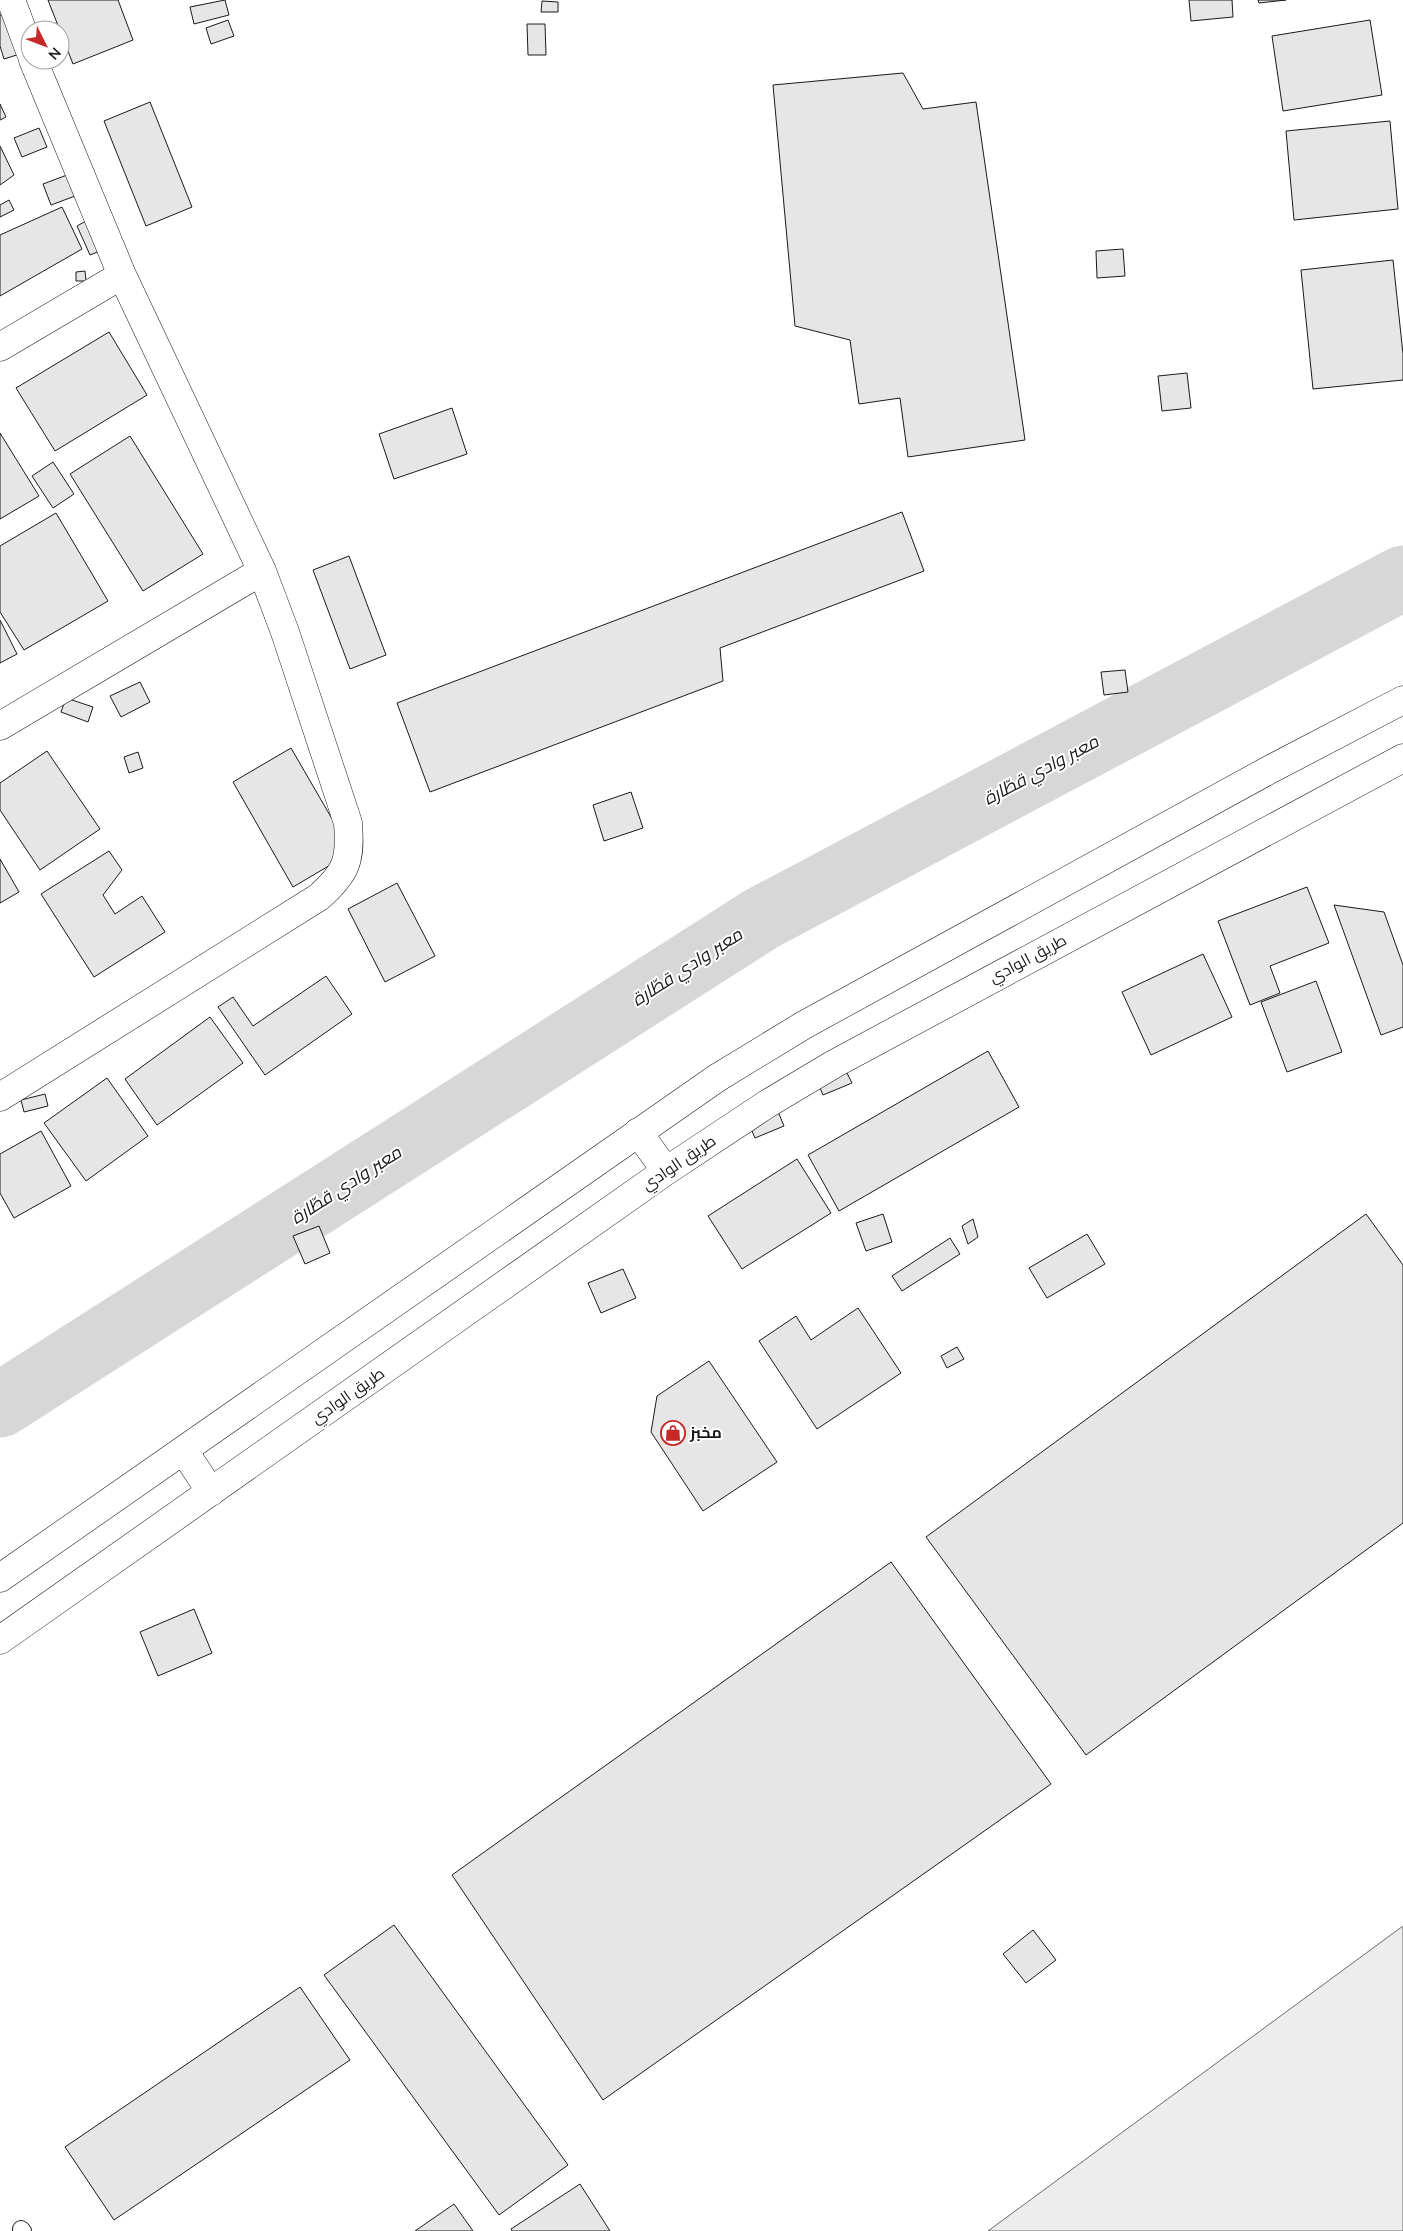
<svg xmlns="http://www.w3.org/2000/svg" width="1403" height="2231" viewBox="0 0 1403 2231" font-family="'Nunito Sans',Cairo,sans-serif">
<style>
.built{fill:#ededed;stroke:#6a6a6a}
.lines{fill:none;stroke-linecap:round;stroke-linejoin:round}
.river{stroke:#d7d7d7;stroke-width:65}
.building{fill:#e6e6e6;stroke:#1a1a1a}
.lane-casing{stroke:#1a1a1a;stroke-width:18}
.street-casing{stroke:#1a1a1a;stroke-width:29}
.secondary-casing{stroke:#1a1a1a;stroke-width:29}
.lane{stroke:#fff;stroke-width:16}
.street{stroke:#fff;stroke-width:28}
.secondary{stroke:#fff;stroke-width:28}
.labels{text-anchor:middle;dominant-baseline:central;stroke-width:4;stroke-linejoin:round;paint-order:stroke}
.street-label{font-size:16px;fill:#1a1a1a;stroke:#fff}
.poi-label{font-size:16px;font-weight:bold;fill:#1a1a1a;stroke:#fff;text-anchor:start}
.water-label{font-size:18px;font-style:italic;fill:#1a1a1a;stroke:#fff}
</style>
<rect width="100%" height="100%" fill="#fff"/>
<!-- built -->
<path class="built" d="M1403,1926V2231H988Z"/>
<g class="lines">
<!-- river -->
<path class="river" d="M0,1405L761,919L1403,578"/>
</g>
<!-- building -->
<path class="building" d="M48,0H118L133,40L73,64Z
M225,0L229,15L194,24L190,7Z
M1189,0H1232L1233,17L1191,21Z
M1258,0H1286L1259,3Z
M542,1L558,2V12H541Z
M10,12L23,53L4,59L0,46V15Z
M228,20L234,36L211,44L206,28Z
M1370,20L1382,95L1283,111L1272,36Z
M527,24H545L546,55H528Z
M903,73L923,109L976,102L1025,440L908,457L900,398L859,404L850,340L795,326L773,85Z
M150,102L192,207L146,226L104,121Z
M0,104L6,117L0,120Z
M1390,121L1398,209L1294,220L1286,131Z
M39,128L47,147L22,157L14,138Z
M0,146L14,175L0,185Z
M67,175L75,196L51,205L43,184Z
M9,200L14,210L0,217V205Z
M62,207L82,249L0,296V235Z
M86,221L100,251L90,255L77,226Z
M1123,249L1125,276L1097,278L1096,251Z
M1393,260L1403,354V380L1313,389L1301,270Z
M85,271L86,281H76V272Z
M109,332L147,395L55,451L16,388Z
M1187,373L1191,408L1162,411L1158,376Z
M452,408L467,454L394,479L379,434Z
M0,433L39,496L0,519Z
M130,436L203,554L143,591L70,474Z
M53,462L74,494L53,508L32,476Z
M902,512L924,571L720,648L723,681L430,792L397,703Z
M56,513L108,601L24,650L0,612V546Z
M349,556L386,655L350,669L313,570Z
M0,620L17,654L0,663Z
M1125,670L1128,692L1104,695L1101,672Z
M140,682L150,702L121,717L110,696Z
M66,698L93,707L88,722L61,712Z
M291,748L342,836L332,864L293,887L233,782Z
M47,751L100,829L40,870L0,810V783Z
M138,752L143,768L129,773L124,757Z
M631,792L643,828L604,841L593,805Z
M109,851L122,870L103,895L115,914L142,896L165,932L94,977L41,894Z
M0,859L19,892L0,903Z
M397,883L435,956L385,982L348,909Z
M1307,887L1329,943L1270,966L1280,993L1250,1005L1218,921Z
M1334,905L1384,912L1403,965V1027L1381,1035Z
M1203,954L1232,1017L1151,1055L1122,992Z
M326,976L352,1014L265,1075L218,1007L233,997L253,1026Z
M1316,981L1342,1052L1287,1072L1261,1002Z
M210,1017L243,1063L157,1125L125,1079Z
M988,1051L1019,1107L839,1211L808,1155Z
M845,1069L852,1083L823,1095L817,1081Z
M107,1078L148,1136L86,1181L44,1123Z
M45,1094L48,1106L24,1112L21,1100Z
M777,1109L784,1126L755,1138L748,1122Z
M41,1131L71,1186L14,1218L0,1193V1154Z
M797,1159L831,1213L742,1269L708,1216Z
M883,1214L892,1242L866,1251L856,1223Z
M1366,1214L1403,1265V1523L1086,1755L926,1537Z
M973,1219L978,1237L968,1244L962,1226Z
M319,1226L330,1253L305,1264L293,1236Z
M1087,1234L1105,1264L1047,1298L1029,1268Z
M950,1238L960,1254L902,1291L892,1276Z
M623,1269L636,1298L601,1313L588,1283Z
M858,1308L901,1373L817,1429L759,1341L796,1316L811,1340Z
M957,1347L964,1359L947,1368L941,1356Z
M709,1361L777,1462L703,1511L651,1432L657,1396Z
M891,1562L1051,1784L603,2100L452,1875Z
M194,1609L212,1653L158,1676L140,1632Z
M394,1925L568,2165L499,2215L324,1975Z
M1033,1930L1056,1960L1026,1983L1003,1954Z
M300,1987L350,2060L114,2220L65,2147Z
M580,2184L610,2231H512L511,2229Z
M454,2204L473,2231H415Z"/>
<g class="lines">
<defs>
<path id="lane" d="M21,2229L23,2231"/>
<path id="street" d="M11,0L30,51
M0,347L122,275
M0,726L262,571
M0,1097L319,897C347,872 351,860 348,823L285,632L262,571L122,275L33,60"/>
<path id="secondary" d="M638,1132L666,1171
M184,1451L211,1492
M0,1578L717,1078L804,1025L1269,770L1403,700
M0,1640L666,1171L767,1104L834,1064L1403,758"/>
</defs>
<!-- lane casing -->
<use href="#lane" class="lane-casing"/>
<!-- street casing -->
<use href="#street" class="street-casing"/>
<!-- secondary casing -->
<use href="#secondary" class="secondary-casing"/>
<!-- lane -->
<use href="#lane" class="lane"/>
<!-- street -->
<use href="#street" class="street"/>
<!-- secondary -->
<use href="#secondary" class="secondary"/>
</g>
<!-- icons -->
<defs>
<symbol id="shop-ring" viewBox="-11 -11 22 22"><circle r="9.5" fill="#fff" stroke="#c62828" stroke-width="1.5"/><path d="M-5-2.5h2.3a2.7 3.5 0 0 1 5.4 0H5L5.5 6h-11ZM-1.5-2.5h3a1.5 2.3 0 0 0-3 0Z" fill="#c62828"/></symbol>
</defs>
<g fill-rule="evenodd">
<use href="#shop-ring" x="659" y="1419" width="28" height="28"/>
</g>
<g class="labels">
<!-- street labels -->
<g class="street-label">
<text transform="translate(1028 959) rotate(-28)">طريق الوادي</text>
<text transform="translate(679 1163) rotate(-34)">طريق الوادي</text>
<text transform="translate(348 1396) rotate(-35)">طريق الوادي</text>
</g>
<!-- poi labels -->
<g class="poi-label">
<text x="690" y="1433">مخبز</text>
</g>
<!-- water labels -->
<g class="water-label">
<text transform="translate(1041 770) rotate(-28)">معبر وادي قطّارة</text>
<text transform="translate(687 967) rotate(-33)">معبر وادي قطّارة</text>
<text transform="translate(346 1185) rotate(-33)">معبر وادي قطّارة</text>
</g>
</g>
<!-- north arrow -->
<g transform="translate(45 45) rotate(132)"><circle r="24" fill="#ffffff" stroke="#a3a3a3"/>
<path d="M0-4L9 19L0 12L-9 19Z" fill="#c62828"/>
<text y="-8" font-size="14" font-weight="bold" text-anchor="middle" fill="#1a1a1a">N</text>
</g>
</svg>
